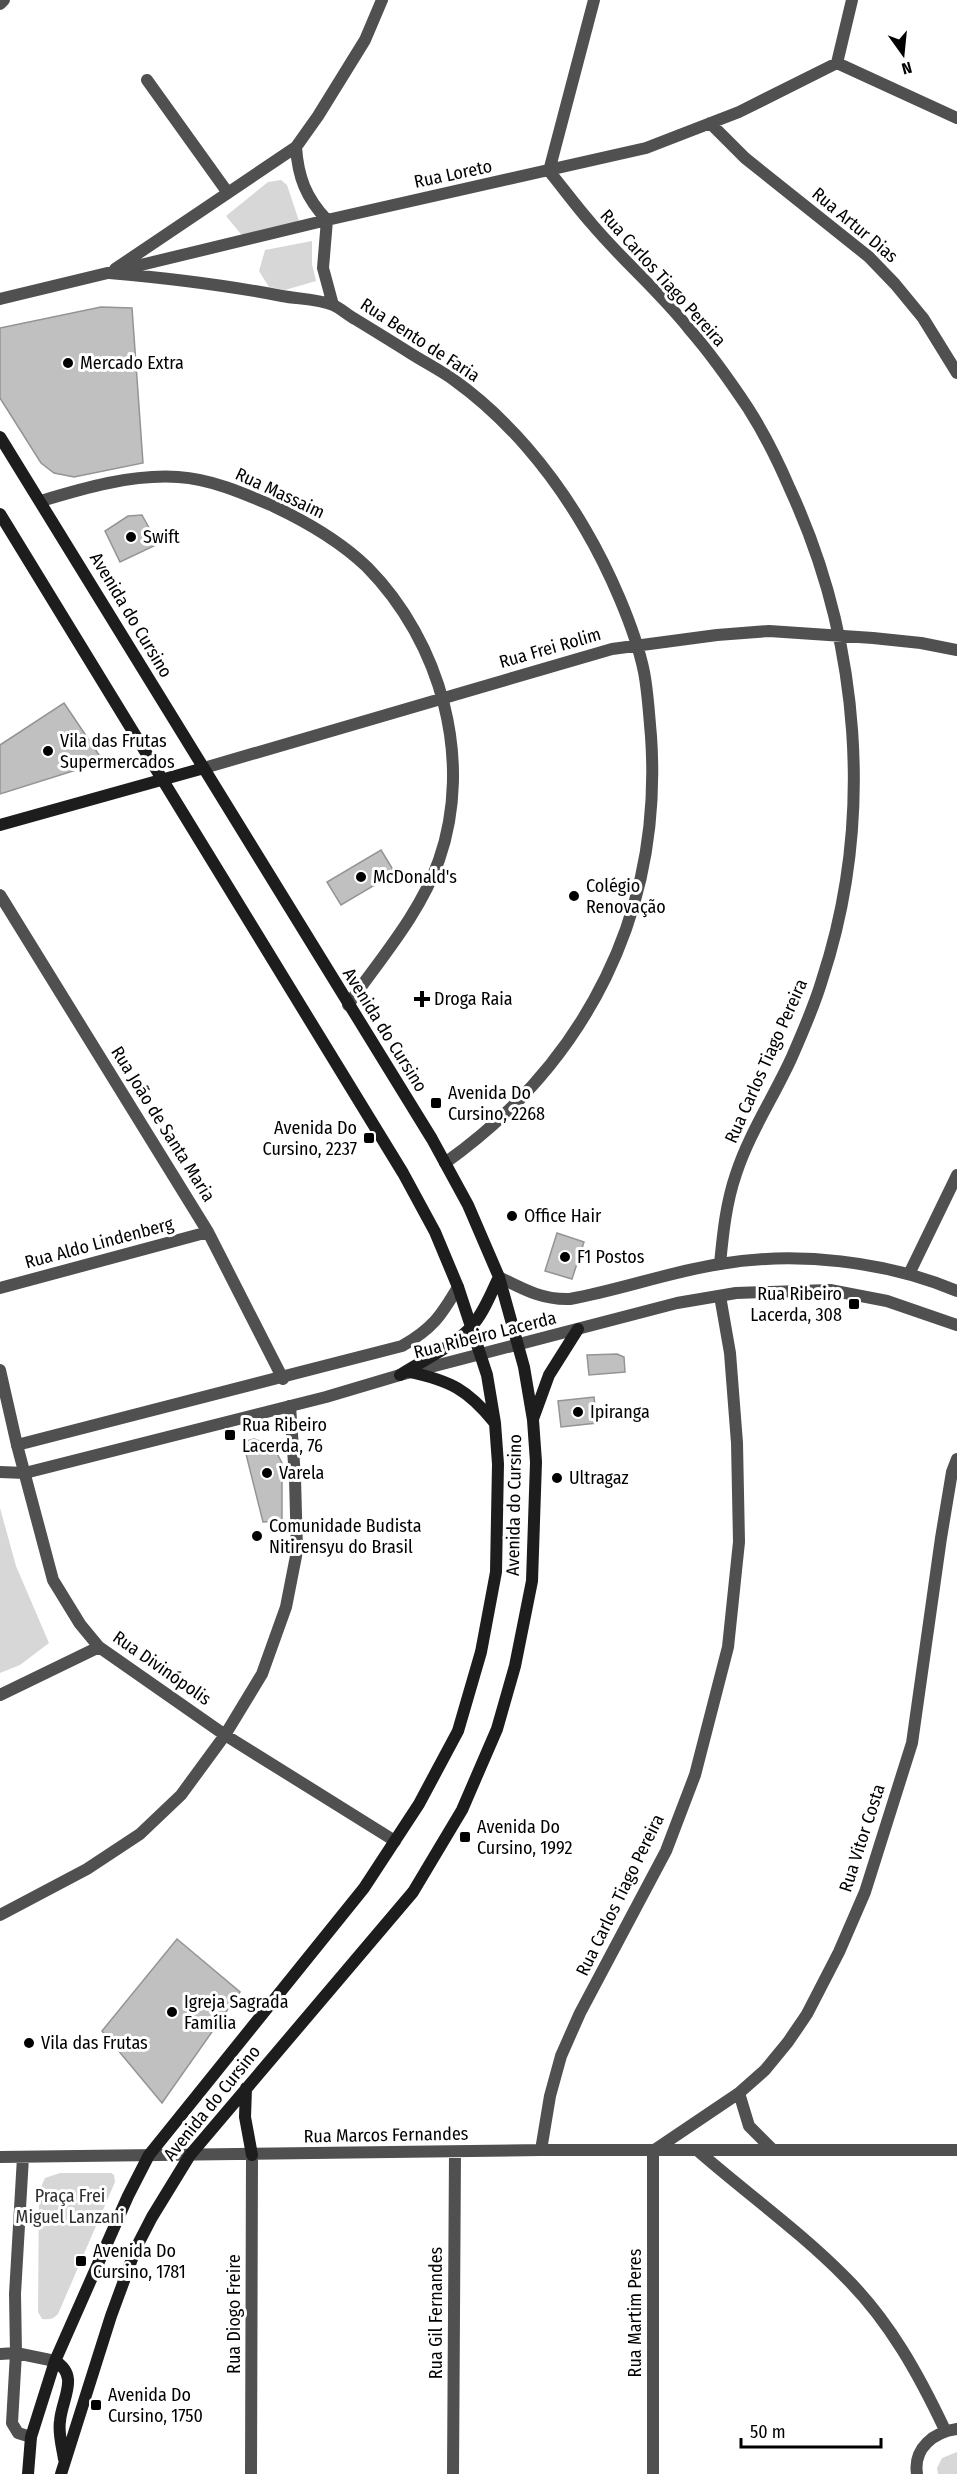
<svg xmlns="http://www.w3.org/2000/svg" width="957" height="2474" viewBox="0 0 957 2474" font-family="'Fira Sans Condensed',sans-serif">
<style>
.green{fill:#d7d7d7}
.building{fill:#c0c0c0;stroke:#949494;stroke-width:1.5}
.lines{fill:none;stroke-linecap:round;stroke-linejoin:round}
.minor{stroke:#505050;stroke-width:12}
.tertiary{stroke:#505050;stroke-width:12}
.secondary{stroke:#1d1d1d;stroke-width:12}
.poi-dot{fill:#000;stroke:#fff;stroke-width:2}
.labels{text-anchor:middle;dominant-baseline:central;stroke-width:6;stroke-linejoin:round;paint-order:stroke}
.street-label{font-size:18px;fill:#000;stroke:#fff}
.poi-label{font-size:18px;fill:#000;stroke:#fff;text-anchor:start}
.park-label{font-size:18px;fill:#2e2e2e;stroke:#fff}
</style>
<rect width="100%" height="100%" fill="#fff"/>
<!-- green -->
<path class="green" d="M281,180L287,185L299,221L245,239L226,216L268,182Z
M312,241V264L316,281L285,290L269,287L259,271L265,250Z
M0,1508L16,1566L49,1643L20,1665L0,1673Z
M60,2173H111L114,2175L115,2182L58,2314C53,2319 49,2320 42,2319L38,2312L39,2191L45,2178Z
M957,2452V2474H938L937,2468L942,2458Z"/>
<!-- building -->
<path class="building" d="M101,307L132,308L143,463L74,477L54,473L41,463L0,398V328Z
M142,515L158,544L120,562L105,531L128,516Z
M64,703L101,758L95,764L0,794V745Z
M381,850L395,873L341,905L327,882Z
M557,1233L584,1242L572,1279L545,1271Z
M617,1354L624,1357L625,1372L589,1375L587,1355Z
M594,1397L597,1423L561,1427L558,1401Z
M254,1439L273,1446L282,1463V1521L263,1522L243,1442Z
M177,1939L240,1992L162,2103L102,2031Z"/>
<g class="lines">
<!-- minor -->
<path class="minor" d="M594,0L549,171C563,188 576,206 591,223C622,260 660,292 690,330C711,354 730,381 748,408C764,433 778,461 790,489C860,641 875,819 822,980C814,1007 802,1034 791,1059C773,1098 749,1134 736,1174C726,1203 723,1233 720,1264
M0,4L4,0
M837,63L957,118
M147,80L228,193
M710,123L745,158L869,257L895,284L923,318L957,373
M296,147C298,177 306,198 327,220L323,268L333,305
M115,269L296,147L318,116L365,40L382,0
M109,273C167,278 225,285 282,296C298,299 318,299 333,305C340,308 348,315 355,319C373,330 391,341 410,353C424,362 440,370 454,380C507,418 552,472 585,529C608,568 635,628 644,672C648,693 649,715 651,736C663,911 587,1062 445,1163
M0,299L327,220L646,148L739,112L837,63L852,0
M41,501C84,488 132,474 178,477C211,479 243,493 273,506C307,522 340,541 367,567C441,642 474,760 439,860C420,914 380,959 348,1005
M204,768L612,649L717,635L769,631L873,638L921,643L957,650
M0,895L208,1232L283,1379
M909,1274L957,1175
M0,1288L208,1232
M0,1370L17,1445L53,1580L80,1624L99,1647L225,1735L395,1841
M0,1695L99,1647
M0,1915L87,1869L140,1834L181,1795L225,1735L262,1674L286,1607L297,1551L295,1478L290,1406
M739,2093L749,2126L773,2150
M541,2150L550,2096L561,2056L580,2013L666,1851L695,1775L728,1647L739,1542L737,1443L730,1353L720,1296
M697,2150C746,2193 801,2232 846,2278C890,2322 919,2375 945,2430
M0,2157L541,2150H957
M23,2157L15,2294L16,2353L12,2423L18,2433L31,2437
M0,2354L16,2353L55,2361
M251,2474L252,2155
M453,2474L455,2152
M653,2474V2151L739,2093L765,2070L788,2042L807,2014L839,1952L865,1892L912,1743L941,1538L952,1472L957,1459
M917,2474C913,2448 934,2432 957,2429"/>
<!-- tertiary -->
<path class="tertiary" d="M499,1277C523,1289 542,1300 570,1299C620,1290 669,1272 720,1264C797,1251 886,1261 957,1291
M17,1445L402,1346C432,1329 441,1316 458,1287
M0,1472L25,1473L326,1397L400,1375L677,1303L736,1293L830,1290L887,1301L957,1325"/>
<!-- secondary -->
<path class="secondary" d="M0,437L432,1139L468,1205L499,1277L524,1367L533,1420L536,1462L532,1581L515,1666L497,1729L462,1810L413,1892L190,2155L152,2217L136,2248L111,2316L61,2474
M0,514L403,1173L435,1232L458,1287L487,1375L495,1423L498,1464L496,1572L481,1652L458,1731L419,1804L364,1888L149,2155L128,2196L55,2361L31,2437L28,2474
M0,825L204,768
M410,1372C451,1381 468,1390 494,1422
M400,1375C423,1360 453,1347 471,1327C484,1313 491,1293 499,1277
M533,1419L549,1375L578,1329
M246,2088L245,2117L252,2155
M55,2361C80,2376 62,2398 60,2421C58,2433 62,2446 64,2459"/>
</g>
<!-- markers -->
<g class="poi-dot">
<circle cx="68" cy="363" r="6"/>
<circle cx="131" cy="537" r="6"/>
<circle cx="48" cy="751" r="6"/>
<circle cx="361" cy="877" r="6"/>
<circle cx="574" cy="896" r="6"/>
<path d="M419 990h6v6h6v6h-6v6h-6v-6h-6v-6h6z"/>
<rect x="430" y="1097" width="12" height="12" rx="3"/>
<rect x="363" y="1132" width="12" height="12" rx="3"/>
<circle cx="512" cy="1216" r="6"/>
<circle cx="565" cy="1257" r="6"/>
<rect x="848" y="1298" width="12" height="12" rx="3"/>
<circle cx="578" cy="1412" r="6"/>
<rect x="224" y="1429" width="12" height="12" rx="3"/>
<circle cx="267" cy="1473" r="6"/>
<circle cx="557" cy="1478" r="6"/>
<circle cx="257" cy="1536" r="6"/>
<rect x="459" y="1831" width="12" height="12" rx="3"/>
<circle cx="172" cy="2012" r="6"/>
<circle cx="29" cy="2043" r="6"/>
<rect x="75" y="2255" width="12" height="12" rx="3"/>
<rect x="90" y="2399" width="12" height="12" rx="3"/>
</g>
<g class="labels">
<!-- street labels -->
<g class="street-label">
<text transform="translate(453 174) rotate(-12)">Rua Loreto</text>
<text transform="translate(855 225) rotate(40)">Rua Artur Dias</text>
<text transform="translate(663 278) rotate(48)">Rua Carlos Tiago Pereira</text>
<text transform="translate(420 340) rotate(33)">Rua Bento de Faria</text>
<text transform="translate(280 493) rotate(25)">Rua Massaim</text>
<text transform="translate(131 615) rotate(59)">Avenida do Cursino</text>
<text transform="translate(550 648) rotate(-16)">Rua Frei Rolim</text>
<text transform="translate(385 1030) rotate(58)">Avenida do Cursino</text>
<text transform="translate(766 1061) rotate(-66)">Rua Carlos Tiago Pereira</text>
<text transform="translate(163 1124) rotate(58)">Rua João de Santa Maria</text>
<text transform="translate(99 1243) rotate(-15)">Rua Aldo Lindenberg</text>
<text transform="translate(485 1335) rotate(-14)">Rua Ribeiro Lacerda</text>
<text transform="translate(514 1505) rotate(-89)">Avenida do Cursino</text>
<text transform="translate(162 1668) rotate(35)">Rua Divinópolis</text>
<text transform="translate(862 1838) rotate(-72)">Rua Vitor Costa</text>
<text transform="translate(620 1895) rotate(-64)">Rua Carlos Tiago Pereira</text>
<text transform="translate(212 2103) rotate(-51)">Avenida do Cursino</text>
<text transform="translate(386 2135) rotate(-1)">Rua Marcos Fernandes</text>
<text transform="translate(436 2313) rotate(-90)">Rua Gil Fernandes</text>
<text transform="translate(635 2313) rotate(-90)">Rua Martim Peres</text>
<text transform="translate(234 2314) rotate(-90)">Rua Diogo Freire</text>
</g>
<!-- poi labels -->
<g class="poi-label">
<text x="80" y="363">Mercado Extra</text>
<text x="143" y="537">Swift</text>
<text x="60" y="741">Vila das Frutas<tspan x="60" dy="21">Supermercados</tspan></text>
<text x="373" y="877">McDonald's</text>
<text x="586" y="886">Colégio<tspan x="586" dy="21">Renovação</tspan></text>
<text x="434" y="999">Droga Raia</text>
<text x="448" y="1093">Avenida Do<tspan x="448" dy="21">Cursino, 2268</tspan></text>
<text x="357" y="1128" text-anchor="end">Avenida Do<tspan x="357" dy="21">Cursino, 2237</tspan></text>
<text x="524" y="1216">Office Hair</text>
<text x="577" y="1257">F1 Postos</text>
<text x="842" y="1294" text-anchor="end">Rua Ribeiro<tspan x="842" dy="21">Lacerda, 308</tspan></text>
<text x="590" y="1412">Ipiranga</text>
<text x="242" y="1425">Rua Ribeiro<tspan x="242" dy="21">Lacerda, 76</tspan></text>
<text x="279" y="1473">Varela</text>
<text x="569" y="1478">Ultragaz</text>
<text x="269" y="1526">Comunidade Budista<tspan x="269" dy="21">Nitirensyu do Brasil</tspan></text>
<text x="477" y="1827">Avenida Do<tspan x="477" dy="21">Cursino, 1992</tspan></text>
<text x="184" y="2002">Igreja Sagrada<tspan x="184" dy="21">Família</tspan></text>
<text x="41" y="2043">Vila das Frutas</text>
<text x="93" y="2251">Avenida Do<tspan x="93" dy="21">Cursino, 1781</tspan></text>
<text x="108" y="2395">Avenida Do<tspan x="108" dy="21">Cursino, 1750</tspan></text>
</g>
<!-- park labels -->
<g class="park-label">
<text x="70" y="2196">Praça Frei<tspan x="70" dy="21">Miguel Lanzani</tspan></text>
</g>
</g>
<!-- north arrow -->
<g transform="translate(903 54) rotate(165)" stroke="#ffffff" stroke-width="4.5" paint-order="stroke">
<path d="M0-4.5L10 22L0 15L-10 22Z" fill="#000000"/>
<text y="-9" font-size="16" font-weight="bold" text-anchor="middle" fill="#000000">N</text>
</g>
<!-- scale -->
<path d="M741 2438v9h140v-9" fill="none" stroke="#000000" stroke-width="3"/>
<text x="750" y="2438" font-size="18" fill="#000000" stroke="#ffffff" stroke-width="4.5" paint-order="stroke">50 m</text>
</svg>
